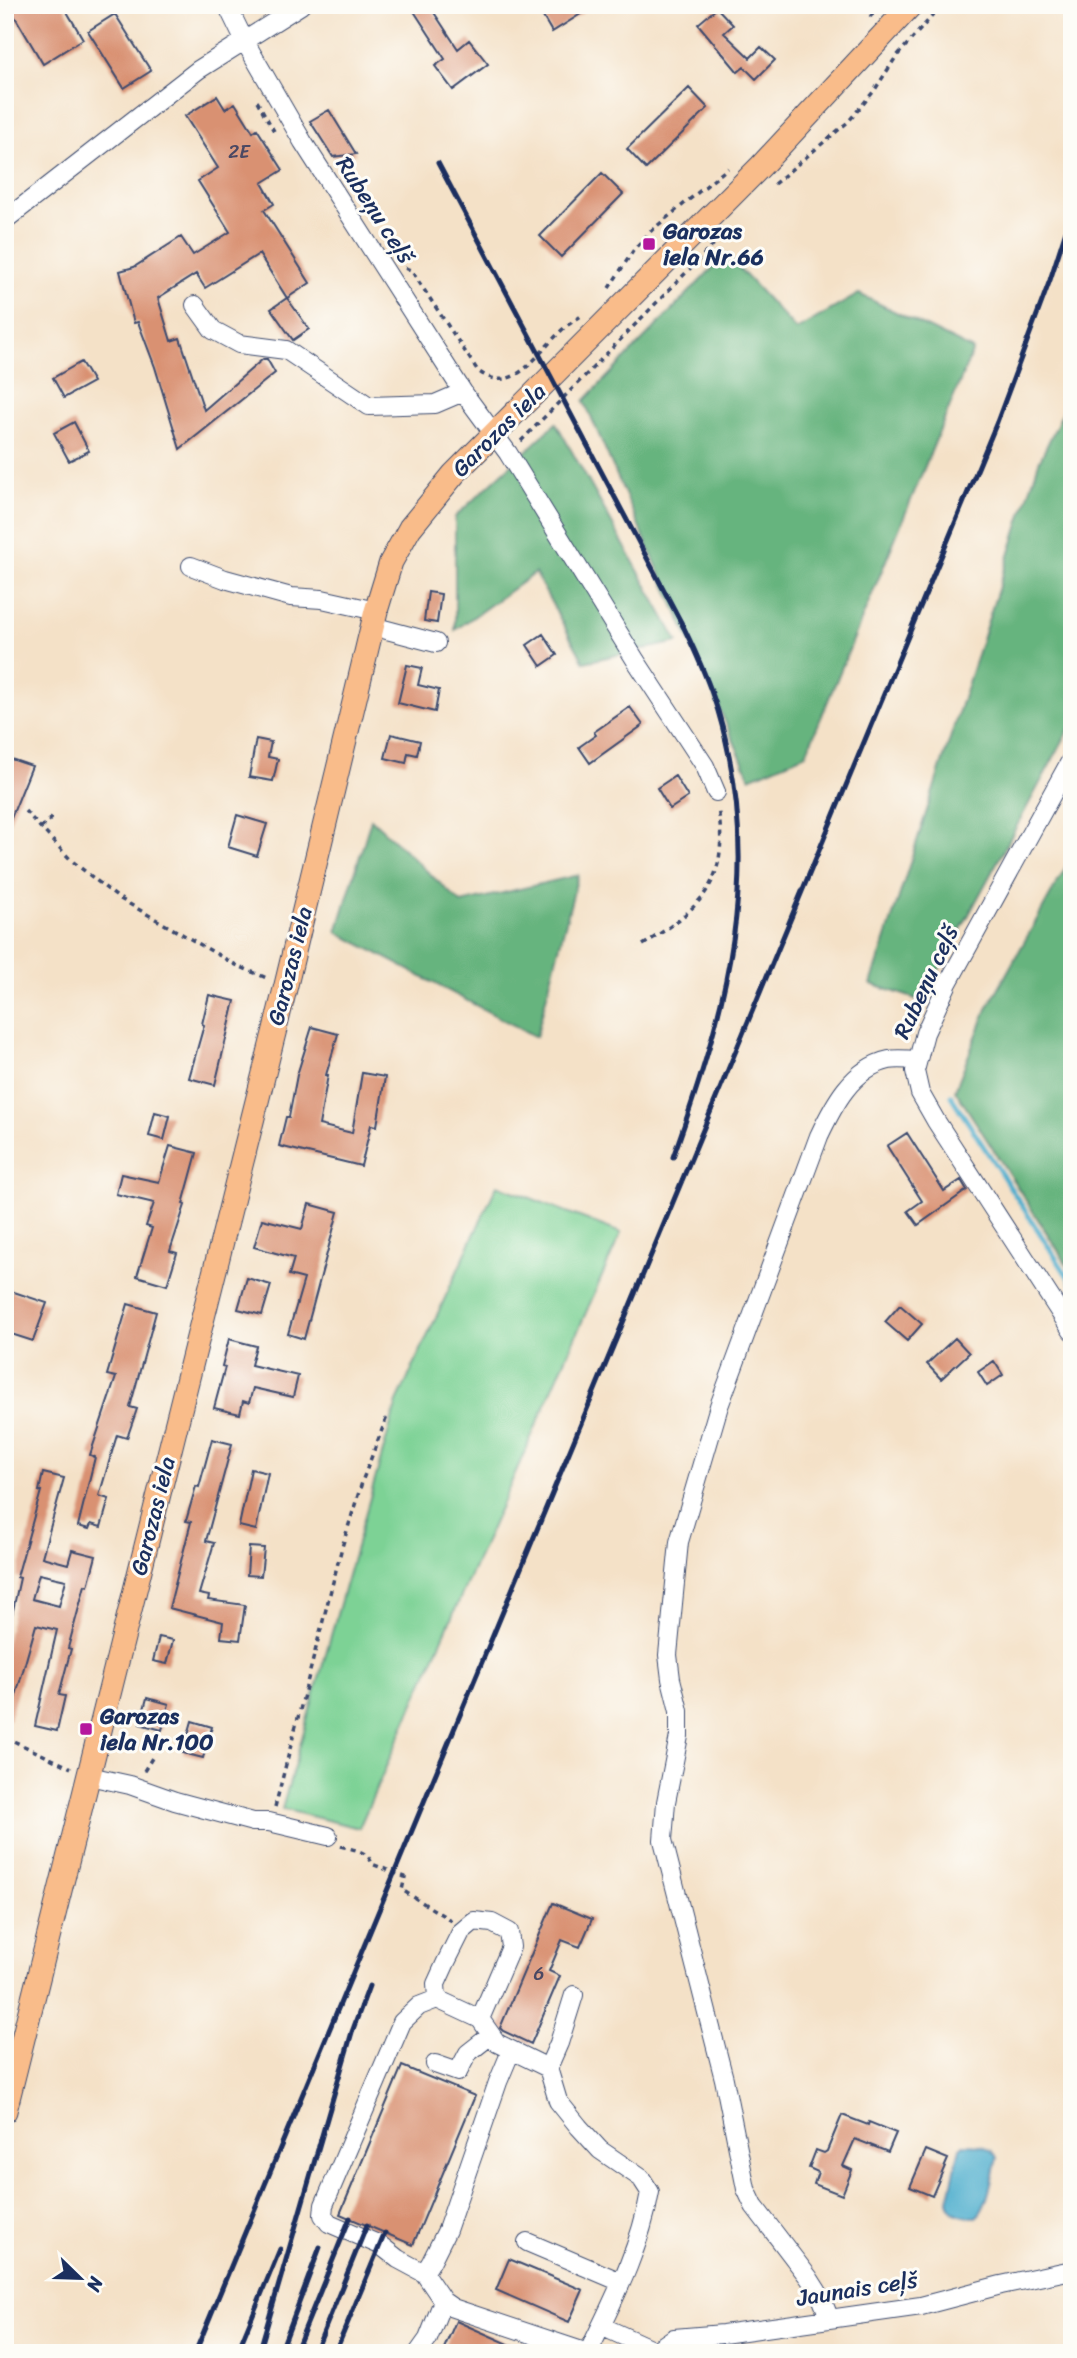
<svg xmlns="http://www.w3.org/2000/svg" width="1077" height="2358" viewBox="0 0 1077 2358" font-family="Sriracha,sans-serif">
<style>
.green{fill:#7dd295;stroke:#4c807a;stroke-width:2}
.forest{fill:#66b47e;stroke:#40726e;stroke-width:2}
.water{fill:#4fafce;stroke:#356f96;stroke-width:2}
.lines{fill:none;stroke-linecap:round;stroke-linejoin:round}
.stream{stroke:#4fafce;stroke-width:5}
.building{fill:#d99172;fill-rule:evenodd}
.minor-casing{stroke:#3c4a6e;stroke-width:20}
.major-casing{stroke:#3c4a6e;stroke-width:25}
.path{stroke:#3c4a6e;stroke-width:3.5;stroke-dasharray:5 5;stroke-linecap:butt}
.minor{stroke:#fff;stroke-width:18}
.major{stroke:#f9bc8a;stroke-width:23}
.rail{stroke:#1b2f5e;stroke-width:5}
.poi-dot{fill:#b5179e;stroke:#fdfcf7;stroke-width:2.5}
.labels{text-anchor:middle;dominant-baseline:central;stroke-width:6;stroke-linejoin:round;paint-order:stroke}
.number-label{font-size:19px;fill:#4a4863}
.street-label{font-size:23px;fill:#1b2f5e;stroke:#fdfcf7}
.poi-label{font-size:23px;font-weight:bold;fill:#1b2f5e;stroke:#fdfcf7;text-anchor:start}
</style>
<rect width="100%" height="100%" fill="#fdfcf7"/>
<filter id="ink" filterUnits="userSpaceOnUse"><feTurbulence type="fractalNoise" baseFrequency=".0143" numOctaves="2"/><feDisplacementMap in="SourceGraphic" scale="14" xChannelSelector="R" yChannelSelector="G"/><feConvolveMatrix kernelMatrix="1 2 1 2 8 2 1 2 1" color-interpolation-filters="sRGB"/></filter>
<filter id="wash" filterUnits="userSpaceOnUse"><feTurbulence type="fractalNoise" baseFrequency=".00686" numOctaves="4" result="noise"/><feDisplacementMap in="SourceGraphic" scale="28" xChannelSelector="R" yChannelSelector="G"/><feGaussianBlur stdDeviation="1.57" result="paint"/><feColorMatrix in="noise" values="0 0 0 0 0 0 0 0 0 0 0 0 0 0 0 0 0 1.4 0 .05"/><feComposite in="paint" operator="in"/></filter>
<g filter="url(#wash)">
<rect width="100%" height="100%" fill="#f4e1c7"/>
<!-- green -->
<path class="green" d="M497,1185L621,1233L359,1828L282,1809L397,1402Z"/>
<!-- forest -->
<path class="forest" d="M726,254L796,330L859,294L973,350L806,754L750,778L584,401Z
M1072,393V724L922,1001L871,984L1039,462Z
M556,423L678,642L584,662L535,573L455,630V517Z
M371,819L461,903L578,875L536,1037L337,932Z
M1072,856V1272L955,1090L987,1009Z"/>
<!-- water -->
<path class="water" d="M963,2144C975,2144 992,2145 997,2158C993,2172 988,2209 976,2217C963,2217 950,2215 948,2200L960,2148Z"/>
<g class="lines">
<!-- stream -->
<path class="stream" d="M951,1096L1072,1283"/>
</g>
<g id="blocks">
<!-- building -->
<path class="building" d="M8,5H63L83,39L43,64Z
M410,5H429L458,49L469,40L488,64L453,90L435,66L445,59Z
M536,5H595L552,32Z
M717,8L733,25L724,33L750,58L761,47L775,60L756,79L744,67L738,72L698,24Z
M115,14L151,71L124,88L88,31Z
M689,88L708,108L646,169L627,149Z
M217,96L225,109L235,103L253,132L257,129L283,170L262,183L274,204L264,210L310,283L287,298L259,254L205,288L196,274L158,298L171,341L180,338L204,410L263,359H267L275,373L180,449L155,367L138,322L134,323L120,271L134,267L181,237L193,255L230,232L198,181L218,168L185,116Z
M329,110L356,154L333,157L310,121Z
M602,173L623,194L561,257L540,236Z
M287,298L309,329L293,340L271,309Z
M81,362L93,382L64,398L53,378Z
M74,422L89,451L69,461L54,433Z
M428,592L441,594L437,623L424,621Z
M543,634L557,655L541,666L527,645Z
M407,665L422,668L418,685L439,690L435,712L398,703Z
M630,707L643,725L590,763L579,747L596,735L594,732Z
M391,734L420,741L417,755L408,753L406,763L385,758Z
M256,739L271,742L268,757L278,759L273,781L249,777Z
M5,757L32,766L7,828L5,827Z
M675,776L688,797L670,809L657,788Z
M237,815L267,824L257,856L228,847Z
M209,995L235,1001L215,1085L189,1078L204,1025L202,1024Z
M312,1027L338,1034L326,1075H328L319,1125L352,1133L362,1073L385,1077L377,1126L371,1125L361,1166L279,1146L286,1117H289L297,1075Z
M155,1112L170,1116L164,1140L149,1136Z
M907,1133L944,1191L961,1180L967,1190L918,1225L908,1211L922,1201L887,1146Z
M170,1146L197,1153L183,1204L185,1205L170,1251L177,1253L167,1285L137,1276L152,1228L146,1226L154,1203L116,1194L121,1174L159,1182Z
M309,1204L338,1212L304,1339L288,1334L304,1279L289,1275L294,1258L254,1247L262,1219L302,1229Z
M247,1278L271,1285L262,1315L238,1309Z
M5,1289L47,1303L33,1341L5,1332Z
M128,1304L156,1312L130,1407L137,1409L127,1438L117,1435L99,1496L109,1499L101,1527L91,1524L89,1529L78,1526L95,1457L90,1455L116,1377L107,1375Z
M900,1305L922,1324L907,1341L885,1322Z
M955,1338L969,1353L941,1379L927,1364Z
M229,1339L256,1346L251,1365L298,1376L293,1397L253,1388L249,1403L243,1401L240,1414L214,1408L225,1367L222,1366Z
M994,1361L1003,1375L987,1386L978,1372Z
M212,1439L232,1444L206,1541L214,1543L199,1594L209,1596L208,1600L245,1605L240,1640L221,1638L223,1622L169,1608L191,1522L186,1521L196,1486L199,1487Z
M251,1469L268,1473L256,1530L239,1526Z
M43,1473L64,1478L42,1557L68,1564L72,1550L96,1556L88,1586L85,1585L68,1648L71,1649L59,1695L65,1696L57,1731L35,1726L57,1630L36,1625L9,1720L5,1719V1647L20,1578L17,1577L41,1491H39ZM39,1574L66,1580L59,1606L32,1599Z
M249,1547L264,1548L261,1576L247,1575Z
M159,1637L173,1640L167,1664L153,1661Z
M147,1698L169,1704L162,1730L140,1724Z
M192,1721L212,1727L203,1758L183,1753Z
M553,1903L592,1919L580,1947L562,1940L549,1971L560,1976L531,2044L503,2031L500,2028Z
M402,2066L475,2096L413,2245L340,2214Z
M842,2115L868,2125L869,2122L896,2133L888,2152L855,2139L843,2166L852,2170L842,2195L814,2184L818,2172L809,2168L816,2150L824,2153L827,2151Z
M926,2150L948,2159L932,2196L910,2187Z
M509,2259L583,2290L569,2322L496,2290Z
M456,2321L529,2353H442Z"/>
</g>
</g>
<g filter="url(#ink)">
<use href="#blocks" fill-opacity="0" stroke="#3c4a6e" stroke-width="2"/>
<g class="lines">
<defs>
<path id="minor" d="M227,5L244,40L303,142L463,392L508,453L636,661L705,766L716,792
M5,220L198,70L301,5
M195,305L213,330L239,344L286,350L369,406L435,404L463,392
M191,566L225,579L291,597L322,599L376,611
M372,626L436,643
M1072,758L948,983L925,1033L915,1071L920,1093L936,1121L1072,1331
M89,1776L130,1785L175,1801L253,1822H269L328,1836
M574,1995L559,2043L548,2068L558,2101L579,2127L600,2150L641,2178L650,2192C640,2250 613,2301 588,2353
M437,1999L419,2006L402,2022L324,2205L323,2215L329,2223L380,2245L398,2259L424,2273L431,2262L447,2230L498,2082L511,2051
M480,2019L437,1999L436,1984L446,1962L461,1932L474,1921L492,1923L509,1932L511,1947L480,2019L497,2043L548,2068
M435,2064L458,2072L468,2053L491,2035
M527,2242L621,2282
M424,2273L443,2301
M829,2317L821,2297L809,2278L754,2206L746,2189L724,2079L663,1840L666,1802L679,1736V1711L671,1679L668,1655L679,1542L719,1406L819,1136C833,1106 852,1068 889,1060C898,1058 908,1060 917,1060
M601,2326L654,2350
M418,2353L428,2339L443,2301L453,2308L588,2353
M652,2353L674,2338L723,2334L921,2306L1001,2285L1072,2270"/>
<path id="major" d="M5,2111L286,985L376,611L391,562L410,528L454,474L761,166L911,5"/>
</defs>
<!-- minor casing -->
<use href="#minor" class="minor-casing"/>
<!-- major casing -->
<use href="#major" class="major-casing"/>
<!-- path -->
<path class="path" d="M870,17L880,5
M257,101L274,131
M774,184L848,122L874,91L896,57L942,5
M405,268L411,270L478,371C513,397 536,355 559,333C565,326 574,321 581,316
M609,288L635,248L652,230L728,168
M521,441L719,239
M25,811L71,860L117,897L236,965L269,979
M41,828L53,817
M643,945C701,907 730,883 718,808
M5,1737L71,1768
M144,1771L152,1758
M275,1807L342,1547L363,1479L388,1414
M341,1846C353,1850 368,1850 372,1864L405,1877L402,1890L452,1921"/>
<!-- minor -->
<use href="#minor" class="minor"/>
<!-- major -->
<use href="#major" class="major"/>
<!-- rail -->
<path class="rail" d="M438,163L684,628C697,655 709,682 718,711C765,870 727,1007 673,1157
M195,2353L997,422L1050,280L1072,212
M237,2353L280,2249
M259,2353L352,2032L369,1986
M280,2353L320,2247
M295,2353L350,2218
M315,2353L367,2225
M335,2353L385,2233"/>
</g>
</g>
<!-- markers -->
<g class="poi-dot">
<rect x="642" y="237" width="14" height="14" rx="3.5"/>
<rect x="79" y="1722" width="14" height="14" rx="3.5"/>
</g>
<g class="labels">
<!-- number labels -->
<g class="number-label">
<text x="239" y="151">2E</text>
<text x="539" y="1973">6</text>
</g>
<!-- street labels -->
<g class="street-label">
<text transform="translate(375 210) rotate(57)">Rubeņu ceļš</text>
<text transform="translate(499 430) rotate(-45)">Garozas iela</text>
<text transform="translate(290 966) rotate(-76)">Garozas iela</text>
<text transform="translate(926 982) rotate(-65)">Rubeņu ceļš</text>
<text transform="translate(153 1516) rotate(-76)">Garozas iela</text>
<text transform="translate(857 2289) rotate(-9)">Jaunais ceļš</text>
</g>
<!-- poi labels -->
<g class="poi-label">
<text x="663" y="231">Garozas<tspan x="663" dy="26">iela Nr.66</tspan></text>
<text x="100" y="1716">Garozas<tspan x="100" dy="26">iela Nr.100</tspan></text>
</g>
</g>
<!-- margin -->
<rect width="1077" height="2358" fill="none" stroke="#fdfcf7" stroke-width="28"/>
<!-- north arrow -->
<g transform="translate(80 2278) rotate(113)" stroke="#fdfcf7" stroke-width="5" paint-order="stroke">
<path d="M0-5L12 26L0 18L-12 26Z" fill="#1b2f5e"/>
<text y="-10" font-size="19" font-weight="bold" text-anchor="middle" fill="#1b2f5e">N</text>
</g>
</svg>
